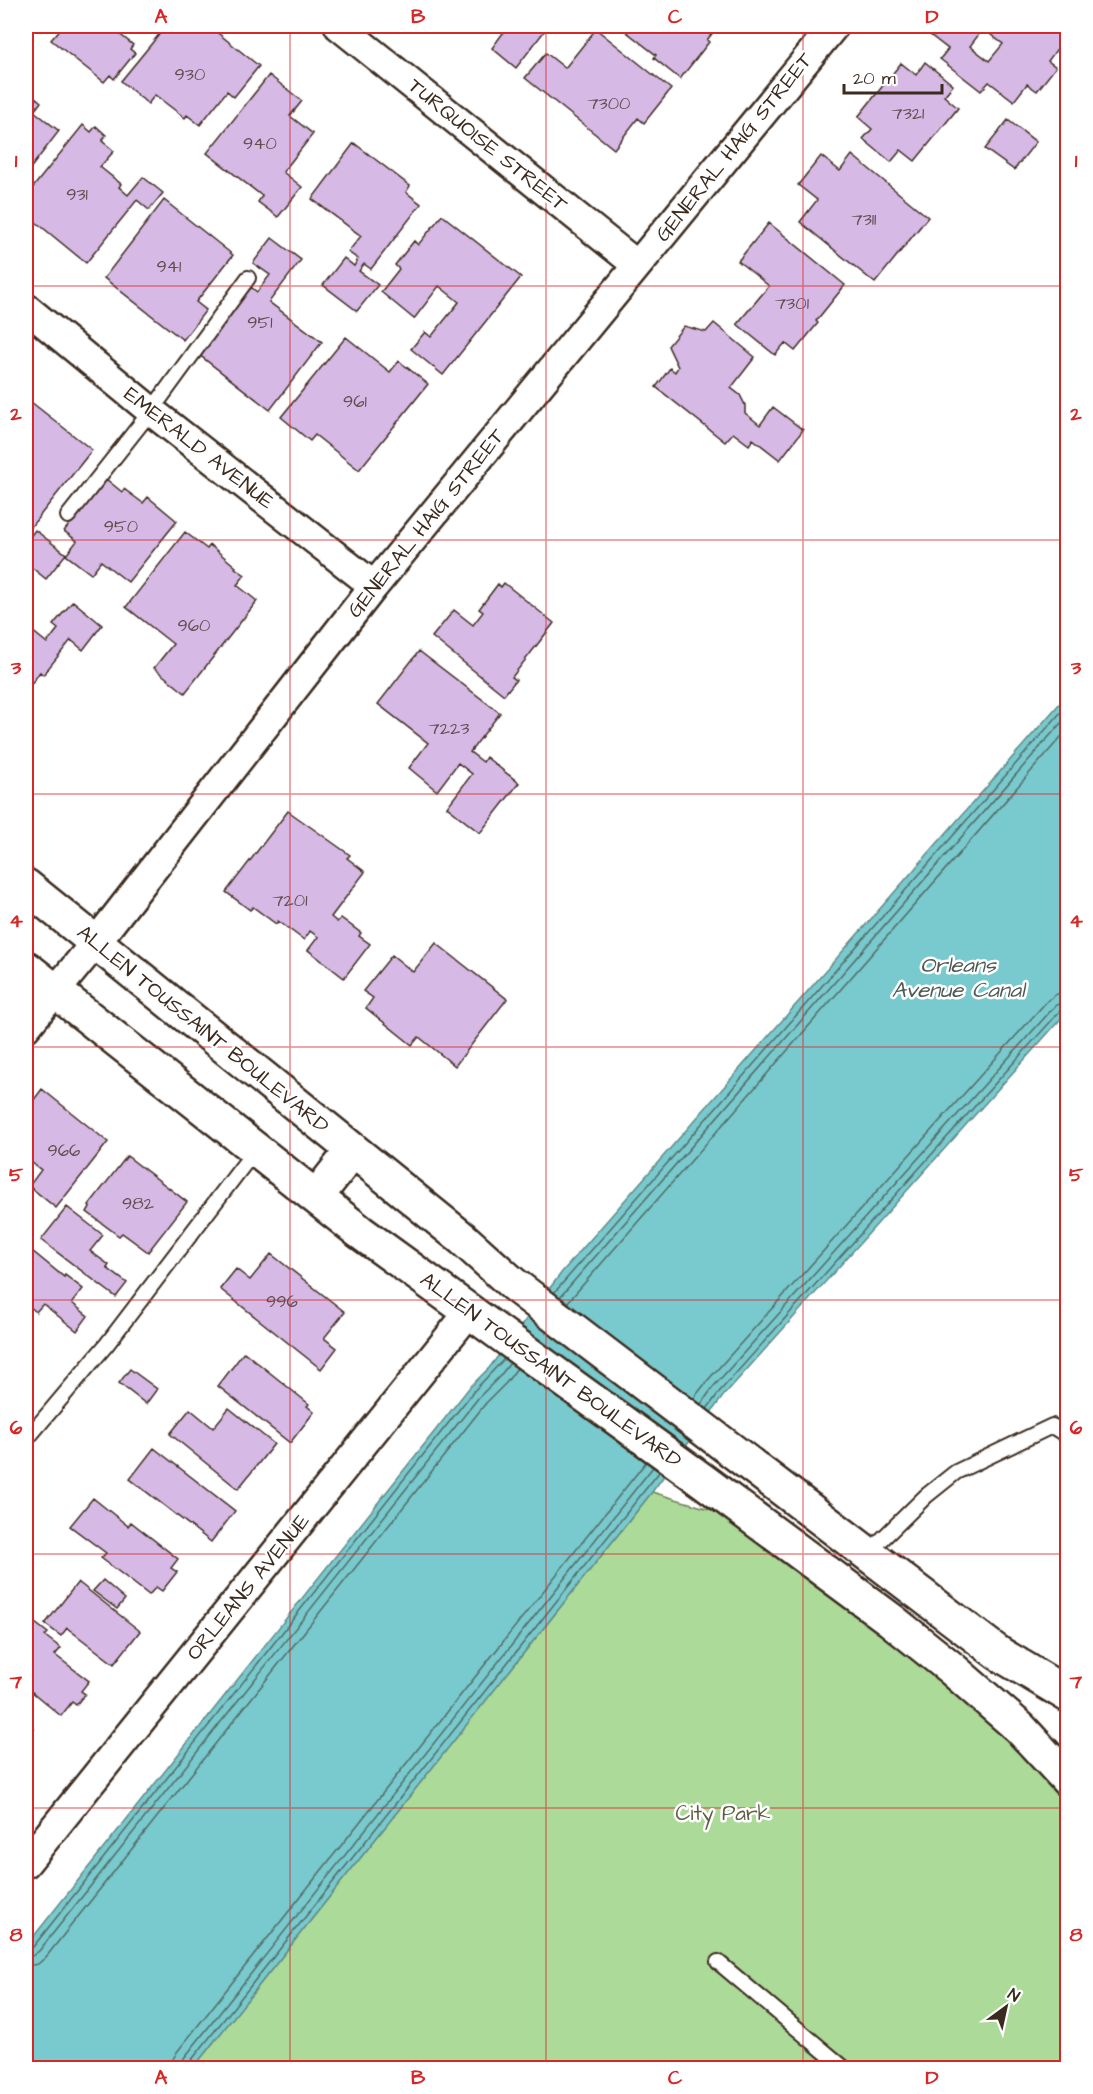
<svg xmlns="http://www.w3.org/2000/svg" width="1093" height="2094" viewBox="0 0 1093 2094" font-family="'Architects Daughter',sans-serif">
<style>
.green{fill:#abda99;stroke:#73825c;stroke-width:1.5}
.water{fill:#78cace;stroke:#608a88;stroke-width:1.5}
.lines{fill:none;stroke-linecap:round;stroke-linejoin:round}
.shore{stroke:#536a64;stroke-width:1.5}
.building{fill:#d7b9e6;stroke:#3b2a1e;stroke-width:1.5;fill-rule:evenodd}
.service-casing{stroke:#3b2a1e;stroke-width:18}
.minor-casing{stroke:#3b2a1e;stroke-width:33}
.secondary-casing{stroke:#3b2a1e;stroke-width:38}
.service{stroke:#fff;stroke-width:14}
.minor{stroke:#fff;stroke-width:28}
.secondary{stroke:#fff;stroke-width:33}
.grid{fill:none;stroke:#d62828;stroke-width:1.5;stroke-opacity:0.55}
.labels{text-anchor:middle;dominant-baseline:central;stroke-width:5;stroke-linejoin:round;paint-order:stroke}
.number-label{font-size:18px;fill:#624e50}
.street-label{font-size:21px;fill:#3b2a1e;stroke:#fff}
.park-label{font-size:21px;fill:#5d5f43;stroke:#fff}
.water-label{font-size:22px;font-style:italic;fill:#4d5a53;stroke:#fff}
.neatline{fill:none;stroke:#d62828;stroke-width:2}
.grid-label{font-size:20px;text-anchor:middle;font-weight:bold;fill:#d62828}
</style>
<rect width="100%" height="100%" fill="#fff"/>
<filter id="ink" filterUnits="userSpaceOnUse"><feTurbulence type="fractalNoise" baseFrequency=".0167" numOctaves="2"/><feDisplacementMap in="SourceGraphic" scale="12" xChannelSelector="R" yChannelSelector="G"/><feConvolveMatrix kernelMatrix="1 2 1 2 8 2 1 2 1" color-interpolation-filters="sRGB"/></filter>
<g filter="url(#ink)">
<!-- green -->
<path class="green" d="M652,1492L763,1525L1067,1780V2068H193Z"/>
<!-- water -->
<path class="water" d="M1067,695V1012L724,1395L652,1492L193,2068H26V1946L469,1388L489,1368L562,1272Z"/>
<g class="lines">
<!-- shore -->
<path class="shore" d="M554,1293L1068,704
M560,1297L1068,715
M567,1303L1068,729
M693,1399L708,1380L1048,1000L1057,994L1068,992
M701,1404L714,1386L1055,1006L1060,1003L1068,1001
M707,1409L720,1391L1060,1011L1068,1009
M26,1949L33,1947L473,1392L504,1359
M26,1957L32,1956L39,1951L479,1397L499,1377L510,1363
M26,1966L38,1964L46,1957L486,1403L506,1383L517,1368
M172,2068L173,2059L177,2052L646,1462
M181,2068L184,2058L653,1467
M189,2068L190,2062L660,1471"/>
</g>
<!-- building -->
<path class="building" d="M63,26H114L112,28L133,45L130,49L135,53L114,79L110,75L104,82L51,40Z
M166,26H209L259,66L234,97L227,91L200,125L187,115L185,118L155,95L148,104L121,81Z
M508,26H541L546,29L516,68L492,48Z
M619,26H718L707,40L709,42L680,79L654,58L656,55Z
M931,26H1055L1067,35L1048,61L1056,67L1037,91L1027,84L1014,101L989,82L981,91L940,59L948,49L926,32ZM983,29L1003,44L989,61L970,46Z
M596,29L671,89L644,123L638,118L614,149L525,78L546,53L565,68Z
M925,62L953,85L944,96L958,108L915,161L901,150L891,162L863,139L872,129L858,117L901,63L916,75Z
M269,75L302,101L290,116L313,134L283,172L302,187L278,217L258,202L262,196L207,153Z
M26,89L41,102L34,111L59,131L26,174Z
M1008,120L1036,142L1014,170L985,149Z
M83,125L91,132L96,126L106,135L102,141L114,151L100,167L121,184L119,187L128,195L143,177L163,193L149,210L137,200L86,263L26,214V196Z
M354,143L410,186L406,192L421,204L371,269L364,264L359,271L378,285L357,311L323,285L344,258L354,266L358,259L348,252L361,236L312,199Z
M852,155L928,217L875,283L800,222L817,200L798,185L821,156L840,171Z
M164,200L233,255L196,302L206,310L183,340L104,278Z
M442,215L521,277L443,375L411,349L425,332L431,337L459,302L439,286L414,319L381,292L399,269L395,265L414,241L418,245Z
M769,223L845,285L816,321L818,323L795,351L785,343L775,355L737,324L769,286L738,261Z
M272,238L301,260L269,302L322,342L270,410L198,354L251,287L257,292L270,275L253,263Z
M714,323L755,357L731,388L740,395L745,405V413L760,425L773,407L803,430L780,460L753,439L749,445L733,433L725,442L656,387L670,368L675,372L678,367L668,346L684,326L706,332Z
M346,337L390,372L399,361L428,384L359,470L315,435L310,441L281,417Z
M26,398L92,450L26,533Z
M106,479L122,492L124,489L143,503L148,497L177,521L128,582L101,561L91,574L66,555L77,541L64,531Z
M35,530L66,554L46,579L26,563V542Z
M185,532L207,549L210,545L236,567L235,568L245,575L237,585L257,601L185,693L154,668L173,644L126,607Z
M504,583L554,623L512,677L516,680L504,695L432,637L454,610L473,625L483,612L479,609L498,584L501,587Z
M73,601L102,625L83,650L71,640L43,675L40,672L26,691V626L47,643L58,629L53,625Z
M419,651L500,713L470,752L483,762L486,757L519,783L480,833L447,807L472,774L458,763L437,791L409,768L428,743L378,704Z
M288,811L350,855L347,858L365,872L331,917L337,922L341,918L361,933L359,936L370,944L344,978L308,950L318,937L310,931L304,940L278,921L276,924L253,907L250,910L226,892Z
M436,943L507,999L455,1066L419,1037L412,1045L366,1008L373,998L363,991L392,955L413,972Z
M42,1089L108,1142L56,1208L29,1186L41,1170L26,1158V1110Z
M127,1156L187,1202L148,1252L122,1233L119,1236L87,1212L90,1207L89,1205Z
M26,1185L32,1190L26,1199Z
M67,1207L103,1235L90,1251L109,1265L107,1268L127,1283L116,1297L41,1240Z
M26,1246L64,1277L65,1275L83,1289L72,1303L88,1316L77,1331L43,1304L36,1312L26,1303Z
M271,1254L345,1312L324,1338L337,1348L321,1369L220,1289L236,1269L250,1280Z
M244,1352L309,1404L307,1406L314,1412L290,1443L218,1386Z
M130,1369L157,1389L146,1404L119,1383Z
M229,1408L274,1444L238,1489L170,1434L190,1409L213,1428Z
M154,1448L235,1511L211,1542L130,1479Z
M93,1498L128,1526L131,1522L178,1559L171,1568L177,1572L162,1591L156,1587L149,1595L101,1558L106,1553L70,1526Z
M103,1580L125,1599L117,1609L93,1591Z
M78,1582L140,1631L114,1664L67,1628L61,1636L45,1624Z
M26,1616L48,1633L45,1636L61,1648L55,1655L89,1681L81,1691L85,1694L76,1705L72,1702L61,1716L26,1687Z
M26,1721L34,1728L26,1738Z"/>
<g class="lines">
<defs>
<path id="service" d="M68,516L151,411L248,278
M26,1440L107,1344L255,1150
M867,1554L926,1496L956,1472L1052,1426L1068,1436
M718,1962L844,2068"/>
<path id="minor" d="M339,26L637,265
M26,308L151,411L374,586
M26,1027L96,942L374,586L834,26
M26,1863L470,1311"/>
<path id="secondary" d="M26,886L463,1239L513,1284L998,1653L1068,1695
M26,968L360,1232L702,1480L891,1620L951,1668L1020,1728L1068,1780
M316,1197L353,1150"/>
</defs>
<!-- service casing -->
<use href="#service" class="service-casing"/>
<!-- minor casing -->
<use href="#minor" class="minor-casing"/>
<!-- secondary casing -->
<use href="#secondary" class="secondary-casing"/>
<!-- service -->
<use href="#service" class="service"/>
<!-- minor -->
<use href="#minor" class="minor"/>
<!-- secondary -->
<use href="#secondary" class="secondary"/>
</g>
</g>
<!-- grid -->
<path class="grid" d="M290,26V2068M546,26V2068M803,26V2068M26,286H1068M26,540H1068M26,794H1068M26,1047H1068M26,1300H1068M26,1554H1068M26,1808H1068"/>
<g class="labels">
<!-- number labels -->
<g class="number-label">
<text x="190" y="74">930</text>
<text x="609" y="103">7300</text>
<text x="908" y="113">7321</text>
<text x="260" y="143">940</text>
<text x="77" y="194">931</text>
<text x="864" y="219">7311</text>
<text x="169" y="266">941</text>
<text x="792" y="303">7301</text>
<text x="260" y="322">951</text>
<text x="355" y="401">961</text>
<text x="121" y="526">950</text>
<text x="194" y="625">960</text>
<text x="449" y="728">7223</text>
<text x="290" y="900">7201</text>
<text x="64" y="1150">966</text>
<text x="138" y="1203">982</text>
<text x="282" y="1301">996</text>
</g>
<!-- street labels -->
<g class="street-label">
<text transform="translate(488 145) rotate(39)">TURQUOISE STREET</text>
<text transform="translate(734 147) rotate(-51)">GENERAL HAIG STREET</text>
<text transform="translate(199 448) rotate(38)">EMERALD AVENUE</text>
<text transform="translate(426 523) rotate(-51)">GENERAL HAIG STREET</text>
<text transform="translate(203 1029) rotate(39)">ALLEN TOUSSAINT BOULEVARD</text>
<text transform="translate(551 1370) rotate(36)">ALLEN TOUSSAINT BOULEVARD</text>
<text transform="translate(248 1587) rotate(-51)">ORLEANS AVENUE</text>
</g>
<!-- park labels -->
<g class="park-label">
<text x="723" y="1813">City Park</text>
</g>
<!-- water labels -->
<g class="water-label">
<text x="958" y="965">Orleans<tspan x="958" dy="25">Avenue Canal</tspan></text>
</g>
</g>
<!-- margin -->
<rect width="1093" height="2094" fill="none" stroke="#fff" stroke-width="66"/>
<!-- north arrow -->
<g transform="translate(1006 2007) rotate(33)" stroke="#ffffff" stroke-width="4.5" paint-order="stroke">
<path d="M0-4.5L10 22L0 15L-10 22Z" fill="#3b2a1e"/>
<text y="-9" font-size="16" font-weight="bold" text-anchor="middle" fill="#3b2a1e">N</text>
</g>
<!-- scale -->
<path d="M844 84v9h98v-9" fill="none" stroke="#3b2a1e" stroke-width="3"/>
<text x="853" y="84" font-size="18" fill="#3b2a1e" stroke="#ffffff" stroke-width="4.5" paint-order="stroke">20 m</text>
<rect x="33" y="33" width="1027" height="2028" class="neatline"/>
<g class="grid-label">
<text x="161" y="23">A</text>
<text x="418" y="23">B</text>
<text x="675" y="23">C</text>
<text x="932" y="23">D</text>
<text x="16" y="167">1</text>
<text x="1076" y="167">1</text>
<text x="16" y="420">2</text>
<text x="1076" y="420">2</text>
<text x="16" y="674">3</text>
<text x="1076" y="674">3</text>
<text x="16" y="927">4</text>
<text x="1076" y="927">4</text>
<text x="16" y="1181">5</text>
<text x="1076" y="1181">5</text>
<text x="16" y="1434">6</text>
<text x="1076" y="1434">6</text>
<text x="16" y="1688">7</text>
<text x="1076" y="1688">7</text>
<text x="16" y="1941">8</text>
<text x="1076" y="1941">8</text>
<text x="161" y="2084">A</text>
<text x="418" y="2084">B</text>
<text x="675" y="2084">C</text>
<text x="932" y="2084">D</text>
</g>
</svg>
